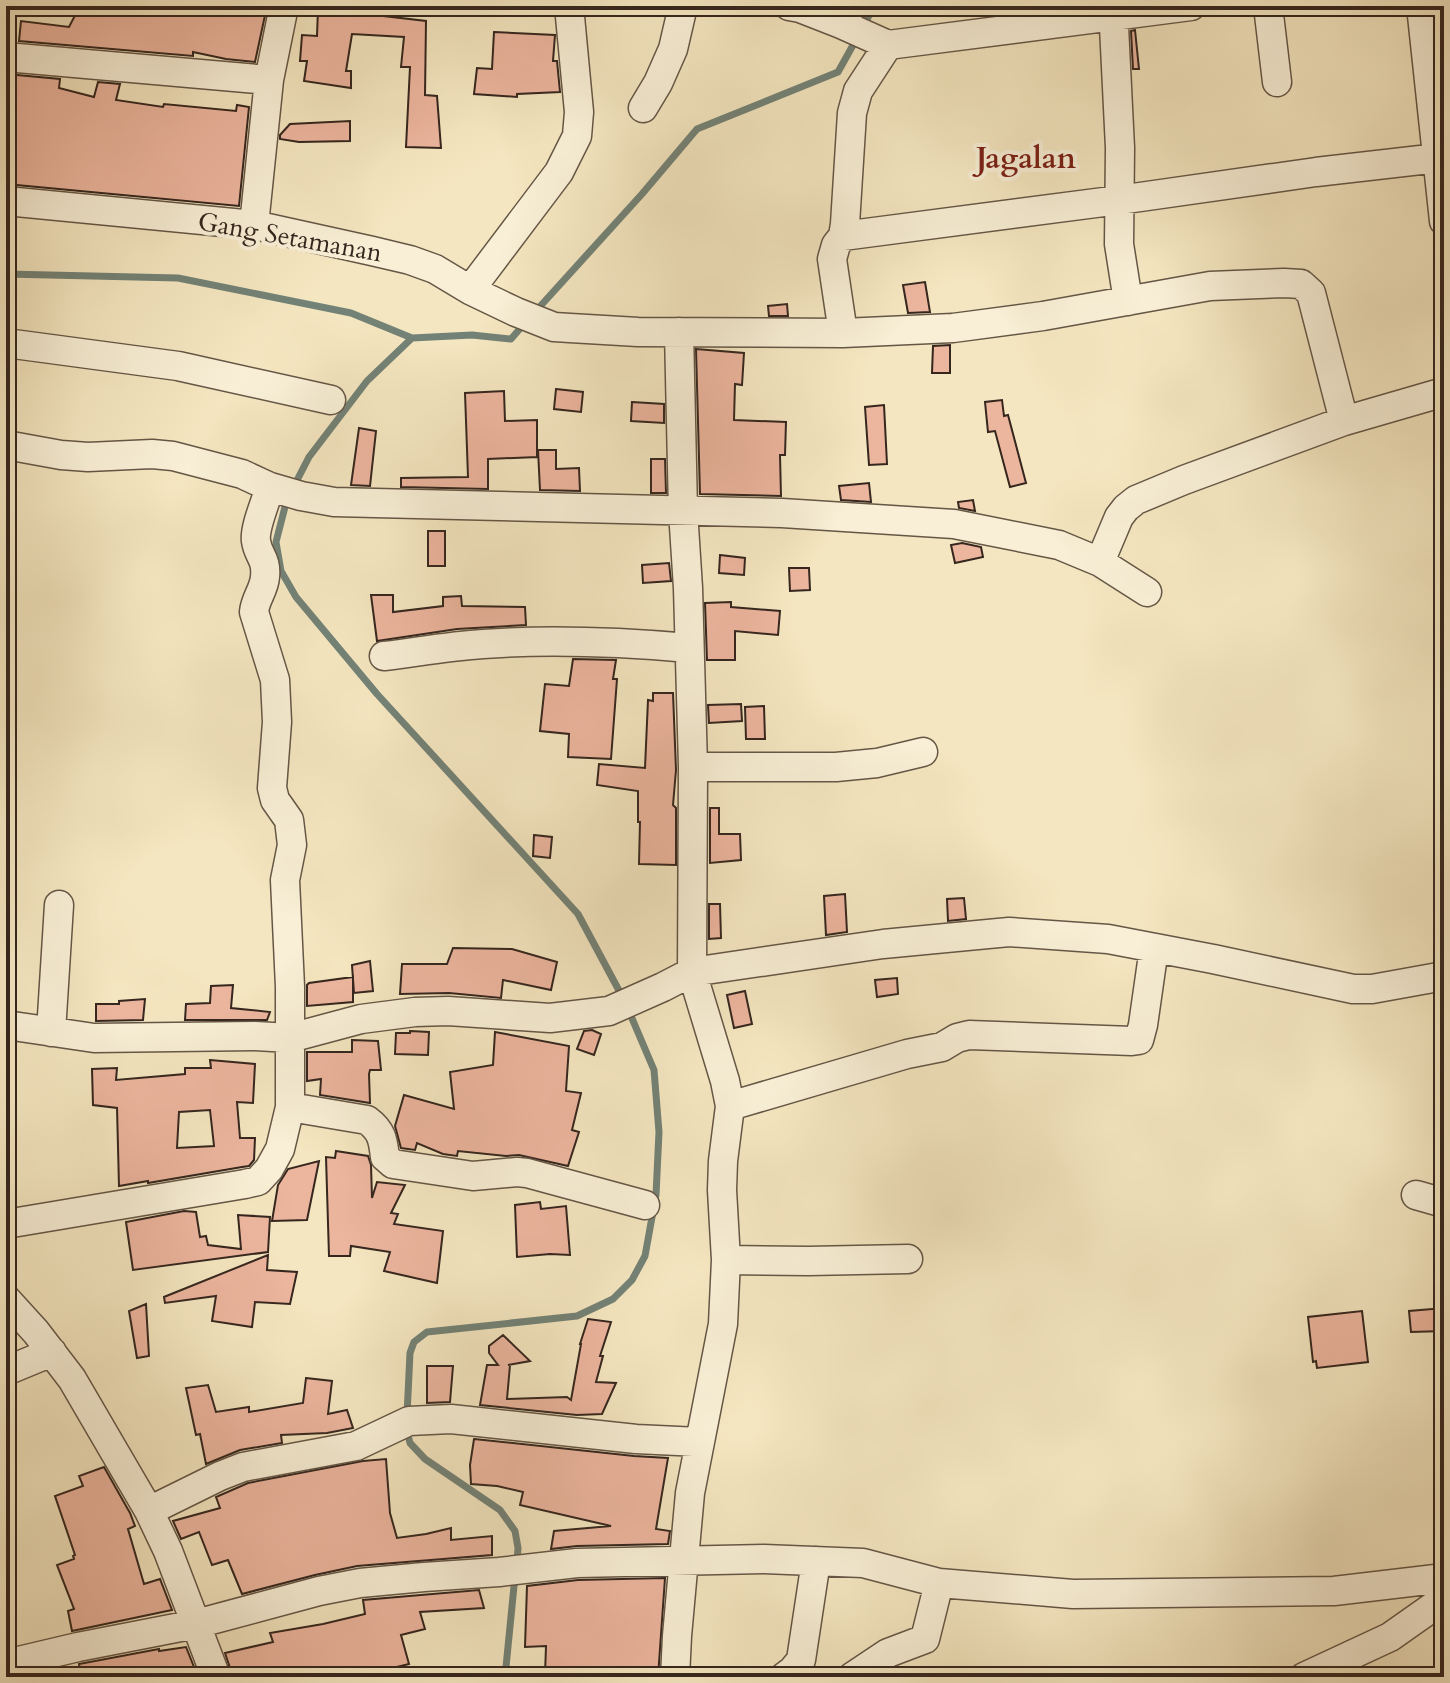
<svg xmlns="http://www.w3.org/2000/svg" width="1450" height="1683" viewBox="0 0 1450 1683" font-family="Cardo,serif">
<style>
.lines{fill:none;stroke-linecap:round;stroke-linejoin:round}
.stream{stroke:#738276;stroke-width:7}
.building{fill:#ecb59e;stroke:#35261e;stroke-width:2;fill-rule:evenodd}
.minor-casing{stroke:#655646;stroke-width:31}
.minor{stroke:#f8efd6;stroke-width:28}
.labels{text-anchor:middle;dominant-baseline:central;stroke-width:8;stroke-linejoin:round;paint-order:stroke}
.street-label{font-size:26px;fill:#35261e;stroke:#f8efd6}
.quarter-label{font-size:30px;font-weight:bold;fill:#7a1f14;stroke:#f8efd6}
</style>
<rect width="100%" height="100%" fill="#f4e6c0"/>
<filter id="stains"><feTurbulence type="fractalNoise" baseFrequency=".0025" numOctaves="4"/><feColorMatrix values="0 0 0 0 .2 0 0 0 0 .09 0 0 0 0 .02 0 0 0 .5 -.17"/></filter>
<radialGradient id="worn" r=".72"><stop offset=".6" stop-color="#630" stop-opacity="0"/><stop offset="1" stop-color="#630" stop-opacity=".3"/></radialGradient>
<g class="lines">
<!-- stream -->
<path class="stream" d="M863,27L874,6
M6,274L178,278L351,313L412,338L472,335L511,339L524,324
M535,312L642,194L697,129L838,72L857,38
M293,488L309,457L367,381L412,338
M287,499L276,542L281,571L296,597L377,694L578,914L623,998
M407,1415L410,1353L414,1342L427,1332L577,1316L613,1299L632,1280L645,1256L656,1195L659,1132L654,1070L628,1009
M407,1431L410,1443L425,1459L500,1510L515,1531L518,1548L517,1563
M505,1677L515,1576"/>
</g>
<!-- building -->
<path class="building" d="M80,6H267L255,62L226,59L193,52V56L19,41L21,21L69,27Z
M322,6H384V16L426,21L425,95L437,96L441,148L406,147L410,67H401L404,37L352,34L346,71H351V88L304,81L307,61H300L302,35L317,36L318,9H322Z
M1135,30L1139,69H1133L1131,31Z
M494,32L555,35L553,61H557L560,92L517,94V97L474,94L477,68L492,69Z
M6,74L60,79L59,88L94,97L98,82L120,84L116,100L163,107L164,104L236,111L237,105L249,107L239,206L6,184Z
M350,121V141L299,142L280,139V135L290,124Z
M925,282L930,312L908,313L903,285Z
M787,304L788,316H769L768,306Z
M950,345V373H932L933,346Z
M696,349L744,353L742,385L735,384L734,420L786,422L785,455H780L781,496L700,494Z
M556,389L583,392L581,412L554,409Z
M504,391L505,421L537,420V457L488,459V489L401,487V478L468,477L465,393Z
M1002,400L1004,416L1008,415L1026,483L1010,487L995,431L988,432L985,402Z
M632,402L664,404V423L631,421Z
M884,405L887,464L869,465L865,407Z
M359,428L376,431L370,486L351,485Z
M538,450H556V469L579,468L580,491L540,490Z
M651,459H665L666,493H651Z
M869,483L871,502L841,500L839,486Z
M973,500L975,511L959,508L958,502Z
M428,531H445V566H428Z
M962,543L981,547L983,557L955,563L951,545Z
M720,555L745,558L744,575L719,573Z
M669,563L671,581L643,583L642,565Z
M789,568H809L810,590L790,591Z
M371,595H393V612L443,606V597L461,596L462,606L525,607L526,625L457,629L377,641Z
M731,602V607L780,611L778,635L735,631V660H707L705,603Z
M573,659L616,660L613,679H617L611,759L568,757L569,734L540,731L545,684L569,686Z
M653,693H673L676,770L673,805L676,808V865L639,864L640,822H638V791L597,785L599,764L645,768L648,700L653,701Z
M741,704L742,721L709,723L708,705Z
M764,706L765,739H746L745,707Z
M710,808H719V834H740L741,860L710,863Z
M534,835L552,837L550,858L533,856Z
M845,894L847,932L826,935L824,896Z
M964,898L966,919L948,921L947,899Z
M709,904H720L721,938L709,939Z
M453,948L512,949L557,962L551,990L503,980L501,998L449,993L400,994L402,964H447Z
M370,961L373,991L354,993L352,965Z
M353,977V1002L307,1006V985L309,983Z
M897,978L898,994L877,997L875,980Z
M233,985L231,1008L270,1012L267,1020H185L186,1004L210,1003L211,986Z
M745,991L752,1024L734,1028L727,995Z
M145,999L143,1020L96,1021V1004H119V1001Z
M592,1030L601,1034L594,1055L577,1049L584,1031Z
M410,1031L429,1032L428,1055L395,1054L396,1033H410Z
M495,1032L569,1046L566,1091L581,1093L572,1130L579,1132L568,1166L519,1155L506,1156L458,1151L457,1156L443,1154L417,1143L415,1150L401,1148L395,1126L404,1095L454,1109L450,1072L493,1065Z
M352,1040L378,1041L381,1070H370L369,1074L370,1103L320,1095L321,1079L307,1081V1052H352Z
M210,1060L255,1064L253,1103L237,1102L240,1138H255L254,1160L249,1166L242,1167L148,1183V1181L119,1186L117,1108L93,1105L92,1069L117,1068L116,1080L185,1074V1068H211ZM210,1110L214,1146L177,1148L179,1112Z
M336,1151L368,1156L371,1165L372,1198L377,1182L405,1185L391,1213L398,1214L394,1224L443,1231L437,1283L384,1271L390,1252L351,1246L350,1256H329L326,1157L335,1158Z
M319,1161L307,1220L272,1221L278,1185L288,1169Z
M540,1202L541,1209L566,1206L570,1255L550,1254L517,1257L515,1205Z
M184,1211L196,1212L200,1237L206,1236L208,1245L241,1249L238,1215L270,1217L268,1252L133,1270L126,1222Z
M268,1255L267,1270L297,1272L290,1304L255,1302L252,1327L212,1321L216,1296L165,1303L164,1297Z
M146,1304L149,1356L137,1358L129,1311Z
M1444,1308V1331L1411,1332L1409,1311Z
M1362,1311L1368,1362L1317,1368L1316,1361L1313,1362L1308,1317Z
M588,1319L611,1322L600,1356H603L596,1382L616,1383L602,1414L577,1415L480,1405L487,1365H498L489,1353V1346L503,1335L530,1361L508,1365H510L507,1399L567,1397L571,1400L581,1344H580Z
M427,1366H453L450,1402L427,1403Z
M306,1378L332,1381L328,1414L347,1410L353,1428L327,1433L281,1435L282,1443L240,1450L206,1464L200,1434L196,1435L186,1388L208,1385L216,1412L249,1407V1412L303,1403Z
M474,1439L634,1456L668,1458L656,1529L670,1531L668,1544L577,1546L551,1549L554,1531L611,1526L520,1505L523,1492L497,1486L471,1484L470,1465Z
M386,1459L390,1513L397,1538L426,1534L451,1528V1540L492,1536V1555L357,1566L315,1575L242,1594L228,1560L212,1565L199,1532L181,1539L173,1521L220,1508L216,1497L248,1483L363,1461Z
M104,1467L130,1513L135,1526L128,1529L144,1584L160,1579L172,1610L72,1631L68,1611L74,1609L57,1565L74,1559L73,1556L75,1555L55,1496L83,1486L79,1476Z
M665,1578L658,1677L545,1675L546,1646L525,1647L527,1586L578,1580Z
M479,1590L484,1608L420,1612L425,1629L401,1635L409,1664L356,1677H233L225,1653L273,1642L270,1633L323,1624L365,1614L363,1600Z
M186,1647L198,1677H81L79,1664L159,1649V1651Z"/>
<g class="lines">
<defs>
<path id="minor" d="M789,6L800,8L841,24L888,45L1191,6
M1113,6L1120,148L1119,244L1128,301
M1268,6L1277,82
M1421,6L1444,221
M852,7L853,6
M6,57L269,80
M643,108L658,83L673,49L683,6
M6,201L254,225L372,251L410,260L435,269L470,290L516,312L554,327L570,328L638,332L843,333L953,328L1043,316L1210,286L1284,283L1301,284L1311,293L1344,421
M254,225L269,80L284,6
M843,236L1119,200L1316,172L1438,158
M470,290L559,172L577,136L579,112L569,6
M843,333L832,259L836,245L843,236L845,224L852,113L858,91L888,45
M6,343L178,366L331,400
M6,445L61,455L88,457L152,454L173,456L242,474L270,487L301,496L334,502L782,513L954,524L1059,545L1100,562L1147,592
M1100,562L1119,517L1126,508L1136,500L1184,480L1344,421L1444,392
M384,656C417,652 450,646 483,644C552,639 620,642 689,648
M693,767H836L877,763L923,752
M6,1025L94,1038L255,1036L290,1038L361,1019L415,1012L448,1011L550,1018L609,1011L663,987L692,972L883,944L1009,932L1108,939L1213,959L1353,989H1372L1444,976
M51,1032L59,905
M730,1106L907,1054L942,1047L957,1038L969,1035L1132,1041L1139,1040L1143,1025L1154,948
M290,1107L367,1120C382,1131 383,1140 385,1157L393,1164L473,1176L517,1172L527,1173L645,1205
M1416,1195L1444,1203
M6,1224L245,1184L258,1181L269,1169L280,1149L290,1107V987L285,880L292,845L289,820L275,800L272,788L277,722L275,680L254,612C255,599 264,590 265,577C267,558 258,556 256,541C254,528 266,501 270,487
M726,1260L808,1261L908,1259
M6,1299L36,1332L72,1379L149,1511L168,1551L216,1677
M6,1371L52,1352
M149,1511L220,1476L243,1467L356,1446L409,1421L451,1419L636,1439L699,1442
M6,1664L78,1647L196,1624L319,1591L360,1583L424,1577L499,1572L577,1563L764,1559L863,1563L939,1583L1073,1594L1334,1591L1444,1578
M675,1677L677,1636L690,1493L723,1324L726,1260L722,1190L723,1161L730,1106L725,1081L692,972L693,767L688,588L683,511L679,332
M784,1677L792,1671L801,1660L816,1561
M852,1677L888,1653L925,1639L939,1583
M1304,1677L1390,1637L1444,1599"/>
</defs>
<!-- minor casing -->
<use href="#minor" class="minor-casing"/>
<!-- minor -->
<use href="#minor" class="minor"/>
</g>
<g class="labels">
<!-- street labels -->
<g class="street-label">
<text transform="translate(290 237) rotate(10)">Gang Setamanan</text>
</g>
<!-- quarter labels -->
<g class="quarter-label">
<text x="1026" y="158">Jagalan</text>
</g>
</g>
<!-- margin -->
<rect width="1450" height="1683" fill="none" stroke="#f4e6c0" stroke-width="32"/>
<rect x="8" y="8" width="1434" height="1667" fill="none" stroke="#35261e" stroke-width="4"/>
<rect x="16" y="16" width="1418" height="1651" fill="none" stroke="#35261e" stroke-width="2"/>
<rect width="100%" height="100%" filter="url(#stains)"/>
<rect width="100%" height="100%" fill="url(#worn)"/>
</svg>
